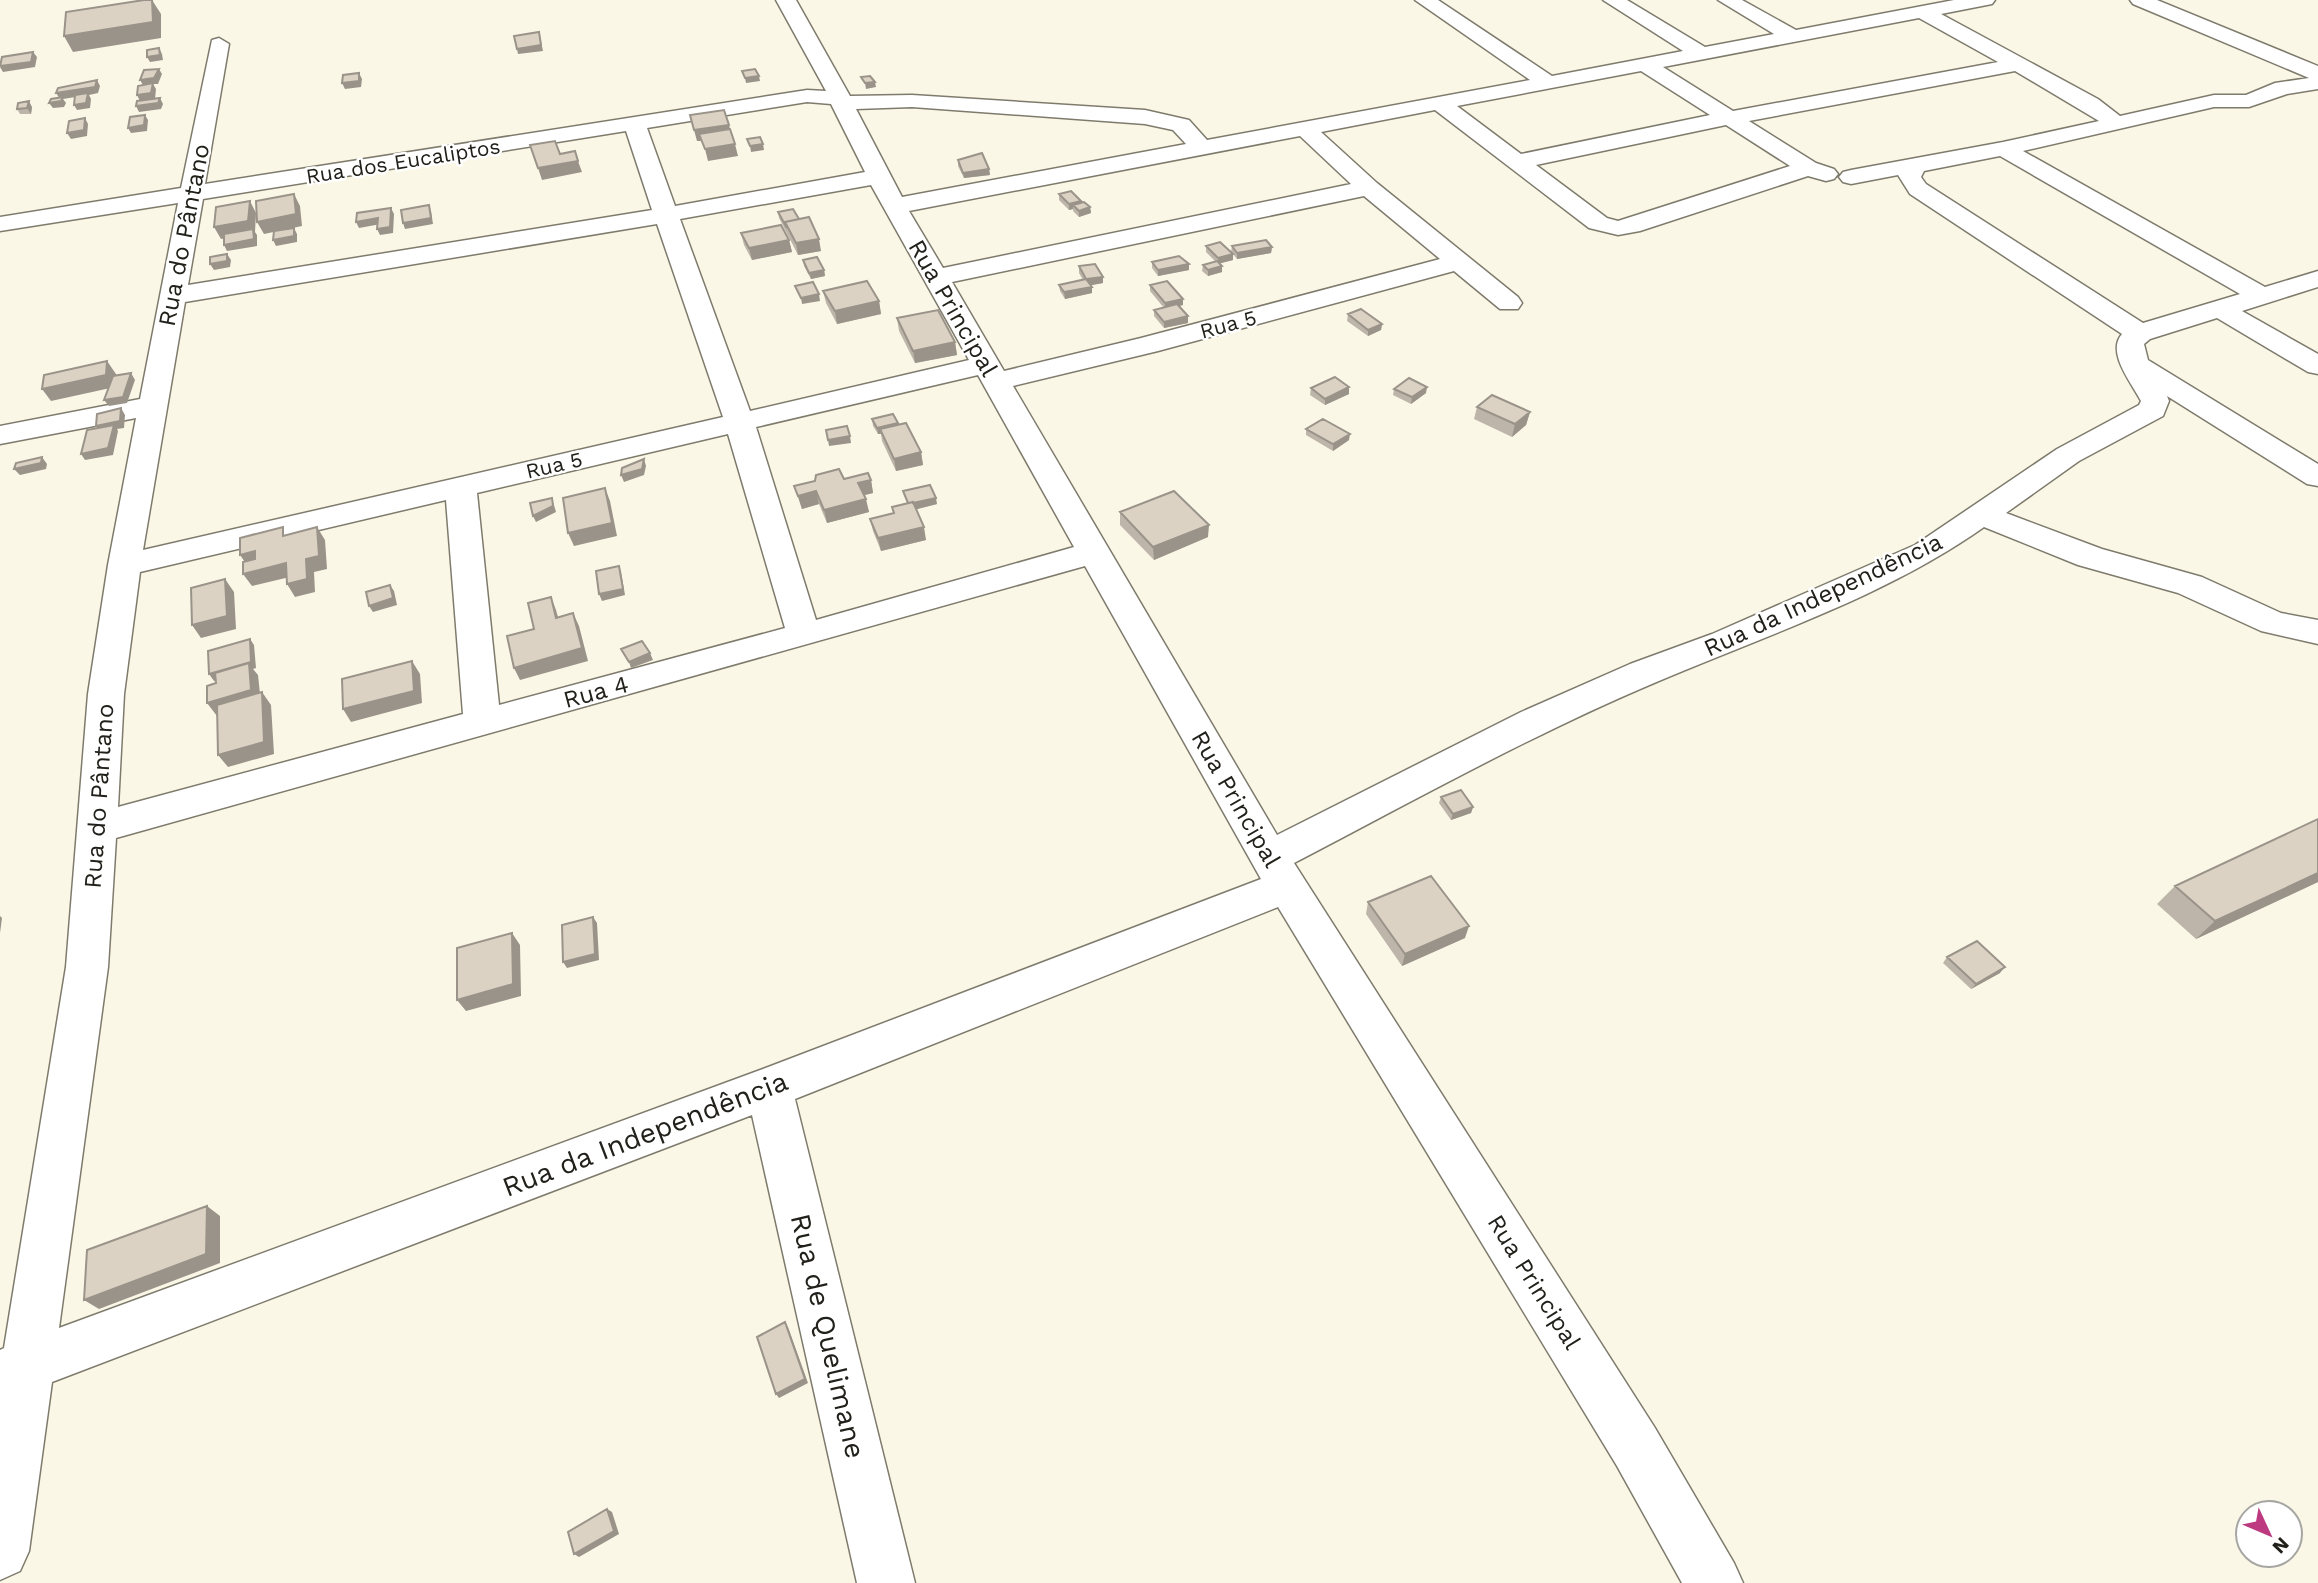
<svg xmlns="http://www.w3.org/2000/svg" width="2318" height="1583" viewBox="0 0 2318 1583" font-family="'Work Sans',sans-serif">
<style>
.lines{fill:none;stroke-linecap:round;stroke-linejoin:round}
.minor-casing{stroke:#7e7b6d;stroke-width:3}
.minor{fill:#fff;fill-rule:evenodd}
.wall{fill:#bdb5a9}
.shaded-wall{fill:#9a9389}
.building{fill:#dcd2c4;stroke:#9a9389;stroke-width:2}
.labels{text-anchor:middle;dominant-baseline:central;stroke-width:5;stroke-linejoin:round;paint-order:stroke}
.far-street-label{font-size:21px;fill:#21201a;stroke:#fff}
.street-label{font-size:24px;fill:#21201a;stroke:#fff}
.near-street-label{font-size:28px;fill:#21201a;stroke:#fff}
</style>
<rect width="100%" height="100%" fill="#fbf7e7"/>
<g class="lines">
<defs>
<path id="minor" d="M776,0H796L850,96L912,95L1145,110L1189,120L1207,140L1530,80L1415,0H1438L1552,76L1683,51L1603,0H1627L1705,47L1774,34L1718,0H1742L1796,30L1954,0H1995L1992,4L1941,14L2098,99L2120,116L2214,95H2246L2275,83L2309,78L2133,4L2130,0H2157L2318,66V89L2287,94L2249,107H2214L2023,151L2265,287L2318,271V287L2242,311L2318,354V374L2308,372L2217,318L2150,339L2144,344L2148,360L2318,464V486L2307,484L2167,396L2169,401L2163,416L2079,461L2006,513L2102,549L2202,577L2281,613L2318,620V644L2261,631L2178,593L2078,565L1984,527C1885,597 1766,635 1654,683C1531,735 1413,801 1294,863L1655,1428L1734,1563L1743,1583H1682L1617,1466L1278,907L795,1099L915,1583H857L752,1115L52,1382L29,1551L20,1571L0,1580V1350L4,1348L66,967L88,694L108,565L136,418L0,444V426L140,399L178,203L0,231V217L181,188L212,40L219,38L229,44L205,184L807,90L826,91ZM1919,18L1998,62L1733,111L1663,67ZM1641,71L1710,115L1521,154L1457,106ZM2015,71L2099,121L2003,142L1851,170L1843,172L1839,177L1843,182L1851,184L1898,175L1910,194L2122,334C2106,352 2131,382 2141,401L2139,405L2057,449L1915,545L1712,634L1630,664L1521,712L1277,835L1013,386L1158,351L1454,271L1500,309H1518L1522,303L1518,297L1377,183L1321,132L1435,110L1589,228L1618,235L1640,231L1808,176L1826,181L1834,179L1838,174L1834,169L1816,163L1749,121ZM807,102L831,104L865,172L675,206L647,128ZM912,107L1145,124L1173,130L1186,144L902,197L856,109ZM1726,125L1790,166L1618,221L1607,218L1536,165ZM626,131L652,210L188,285L203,199ZM1300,136L1351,184L943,268L909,211ZM2000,156L2240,294L2143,323L1926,184L1921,177L1924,171ZM871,185L969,360L750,411L680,219ZM1364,196L1440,259L1141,338L1004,371L952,282ZM657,224L723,417L143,550L185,302ZM978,375L1074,547L816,620L756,427ZM728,434L785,628L499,705L477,493ZM446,500L463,714L118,807L124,694L140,572ZM1085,566L1261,879L763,1069L59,1328L108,967L116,838Z"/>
</defs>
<!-- minor casing -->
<use href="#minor" class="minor-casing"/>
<!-- minor -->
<use href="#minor" class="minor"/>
</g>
<!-- wall -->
<path class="wall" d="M32,107L31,114H20L17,109Z
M958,160L989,169L990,175L964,178L958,166Z
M1059,194L1081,201V203L1090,207L1091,213L1079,217L1073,211V209L1069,210L1059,200Z
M778,212L799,219L821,251L798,255L779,218Z
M741,233L789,240L792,252L752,260L744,245Z
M1206,246L1231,252L1232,246L1272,247L1271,253L1237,259L1233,254V260L1220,263L1222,272L1208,276L1202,271L1203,265L1215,261L1206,252Z
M803,260L824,270L825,276L811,279L804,266Z
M1152,262L1189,264V270L1158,276L1152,268Z
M1079,266L1103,277V283L1091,285L1092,293L1065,299L1060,291L1059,285L1083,280L1079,273Z
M1150,285L1183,299V305L1179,306L1188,316V323L1164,328L1154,316V310L1164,308L1150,291Z
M823,291L879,301L881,314L837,324L826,303Z
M1348,314L1382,324L1381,330L1368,336L1347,321Z
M897,318L955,342L957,355L915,363L899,331Z
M1311,388L1349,394L1325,405L1310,395Z
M1394,389L1426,393L1411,404L1393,395Z
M1477,407L1530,412L1526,425L1512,437L1474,419Z
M872,419L898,425L921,452L923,465L896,471L882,441L881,434H878L873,426Z
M1306,429L1349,440L1333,451L1306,435Z
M871,480L873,493L864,495L869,512L827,523L819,504L802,509L794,486Z
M903,491L937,504L916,509L926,540L881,551L873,531L870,519L893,513L892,507L907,503Z
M1120,512L1208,537L1154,560L1120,525Z
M1441,797L1473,807L1471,813L1451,820L1439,803Z
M2318,819V882L2196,939L2157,904L2175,886Z
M1368,902L1465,938L1402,966L1366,914Z
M1947,957L2000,973L1971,989L1943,963Z"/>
<!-- shaded-wall -->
<path class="shaded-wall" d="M152,0L161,14V38L73,52L64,36Z
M539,32L543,51L518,54L517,49Z
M159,48L162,54L163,60L150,62L147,57Z
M33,52L37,57L35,67L3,72L0,67Z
M159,69L162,74L158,84H153L156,89L155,99L140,101L137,95L143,85L140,80Z
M359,73L362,79L361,87L345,89L342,83Z
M759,76L760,81L746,83L745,78Z
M97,80L100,86L98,93L89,95L91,99L90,108L77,110L74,105L88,95L63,99L66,103L64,107L53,108L49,103L60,99L56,93Z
M875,82L876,87L866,89L865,83Z
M160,98L163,104L161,109L139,112L136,106Z
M29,101L32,107L31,114L27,108Z
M145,115L148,120L147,131L131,133L128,128Z
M85,118L88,124L87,136L71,139L67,133Z
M729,125L732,136L699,134L701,141H697L694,130Z
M735,144L738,156L708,161L705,149Z
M763,144L764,150L751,152L750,146Z
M578,161L582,172L542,180L538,168Z
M989,169L990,175L964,178L963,173Z
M294,194L300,206L302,226L264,234L257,222Z
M250,201L256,213L255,232L257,235V246L227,251L224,245L253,233L221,239L214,227Z
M1081,201L1082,207L1073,205V209L1069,210V204Z
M429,205L431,211L433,224L405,229L403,223Z
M1090,207L1091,213L1079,217V211Z
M391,208L394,214L393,233L380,235L377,229Z
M378,218L381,224L359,228L356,222Z
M294,228L297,234V242L276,246L273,240Z
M819,239L821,251L798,255L796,243Z
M789,240L792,252L752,260L749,248Z
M1272,247L1271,253L1237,259V253Z
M227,254L231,260L230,267L214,270L210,264Z
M1233,254V260L1218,264V258Z
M1189,264V270L1158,276V270Z
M1222,266V272L1208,276V270Z
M824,270L825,276L811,279L809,273Z
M1103,277V283L1087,286L1086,279Z
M1092,287V293L1065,299L1064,292Z
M819,294L820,301L802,304L801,298Z
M1183,299V305L1165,310V303Z
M879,301L881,314L837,324L835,311Z
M1188,316V323L1164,328V322Z
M1382,324L1381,330L1368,336V330Z
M955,342L957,355L915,363L913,351Z
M107,361L116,374L115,387L51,401L42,389Z
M131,373L135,380L127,403L109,406L104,400Z
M1349,387V394L1325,405V399Z
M1427,387L1426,393L1411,404L1412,397Z
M121,408L125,415L124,428L117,429L118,431L113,455L85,460L81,454L100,433L96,426Z
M1530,412L1526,425L1512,437L1515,424Z
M898,423L899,429H880L881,434H878L877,428Z
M1350,434L1349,440L1333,451V444Z
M850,436L851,443L829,446L828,440Z
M921,452L923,465L896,471L894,459Z
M42,457L47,464L46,469L20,475L14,469Z
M644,459L646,466L644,475L624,482L621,475Z
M871,480L873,493L861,496L858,483Z
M605,488L610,501L617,536L574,546L568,533Z
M816,491L819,504L802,509L798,496Z
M552,498L556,512L536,522L533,516Z
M936,498L937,504L910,511L909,504Z
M866,499L869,512L827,523L824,510Z
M1209,525L1208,537L1154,560L1153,547Z
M317,527L325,540L327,569L314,572L315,592L295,597L287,584L306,559Z
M924,527L926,540L881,551L878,538Z
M255,551L263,564L249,568L240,555Z
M286,563L294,576L252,586L243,574Z
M619,566L621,572L625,595L602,601L599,594Z
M225,579L234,592L236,629L201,638L192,625Z
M390,585L394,591L397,605L373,612L369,606Z
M551,597L556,610L562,631L556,618Z
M573,613L579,626L588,661L520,680L514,668Z
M250,639L254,645L256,668L253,669L258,675L261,703L217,716L207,703L249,670L214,681L209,674Z
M650,653L653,660L631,668L629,662Z
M412,661L420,674L422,703L351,722L343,709Z
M262,692L271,705L274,754L228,767L218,755Z
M1473,807L1471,813L1451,820L1453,814Z
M2318,873V882L2196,939L2215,921Z
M0,916L2,918L0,933Z
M593,917L597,923L599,960L567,968L563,962Z
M1469,926L1465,938L1402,966L1405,954Z
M512,933L520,945L521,996L466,1011L457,1000Z
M2005,967L2000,973L1971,989L1976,984Z
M207,1206L220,1216V1263L99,1309L84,1300Z
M785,1322L788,1327L808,1383L779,1398L776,1394Z
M607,1509L612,1512L619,1534L579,1557L574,1554Z"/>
<!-- building -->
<path class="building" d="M144,0H152L153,22L64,36L66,12Z
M539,32L541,45L517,49L514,36Z
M159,48L160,55L147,57V50Z
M33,52L31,62L0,66L2,57Z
M159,69L154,78L140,80L144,70Z
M755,69L759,76L745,78L742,71Z
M359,73V81L342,83L343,75Z
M870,76L875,82L865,83L861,77Z
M97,80L95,87L56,93L58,88Z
M153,83L151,93L137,95L138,86Z
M88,93L86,103L74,105L75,95Z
M63,97L61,101L49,103L51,99Z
M160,98L158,103L136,106L137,101Z
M29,101L27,108L17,109L18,103Z
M724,110L729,125L694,130L690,115Z
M145,115L144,125L128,128L130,117Z
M85,118L84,130L67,133L69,121Z
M730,129L735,144L705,149L699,134Z
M760,137L763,144L750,146L747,139Z
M555,141L560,154L575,151L578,161L538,168L530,145Z
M982,153L989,169L963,173L958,160Z
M1071,191L1081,201L1069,204L1059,194Z
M294,194L296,214L257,222L256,201Z
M250,201L248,221L214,227L216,207Z
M1084,202L1090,207L1079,211L1073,205Z
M429,205L431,218L403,223L401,210Z
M391,208L390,227L377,229L378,218L356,222L357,213Z
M793,209L799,219L785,222L787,228L778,212Z
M809,217L819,239L796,243L785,222Z
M781,225L789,240L749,248L741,233Z
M294,228V236L273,240L274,231Z
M253,229L254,239L224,245V234Z
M1266,240L1272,247L1237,253L1232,246Z
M1220,242L1233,254L1218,258L1206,246Z
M227,254V261L210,264V257Z
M1179,256L1189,264L1158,270L1152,262Z
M817,257L824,270L809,273L803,260Z
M1217,261L1222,266L1208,270L1203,265Z
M1095,264L1103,277L1086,279L1092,287L1064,292L1059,285L1086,279L1079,266Z
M867,281L879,301L835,311L823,291Z
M1167,281L1183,299L1165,303L1150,285Z
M813,282L819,294L801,298L795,286Z
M1177,304L1188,316L1164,322L1154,310Z
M1361,309L1382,324L1368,330L1348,314Z
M938,310L955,342L913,351L897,318Z
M107,361L106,375L42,389L44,375Z
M131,373L123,397L104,400L113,376Z
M1335,377L1349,387L1325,399L1311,388Z
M1409,378L1427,387L1412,397L1394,389Z
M1492,395L1530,412L1515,424L1477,407Z
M121,408L120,421L96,426L97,414Z
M893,414L898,423L877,428L872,419Z
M1323,419L1350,434L1333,444L1306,429Z
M906,423L921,452L894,459L880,429Z
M114,425L108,448L81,454L87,430Z
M847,426L850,436L828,440L826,430Z
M42,457L41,463L14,469L16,463Z
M644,459L642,469L621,475L622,468Z
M839,469L844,479L868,473L871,480L858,483L866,499L824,510L816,491L798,496L794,486L815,481L816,475Z
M930,485L936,498L913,503V502L908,503L903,491Z
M605,488L612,523L568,533L563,498Z
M1174,491L1209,525L1153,547L1120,512Z
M552,498L553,506L533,516L530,503Z
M913,502L924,527L878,538L870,519L894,513L892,507Z
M283,527V536L317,527L319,556L306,559L307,579L287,584L286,563L243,574V562L255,559V551L240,555V538Z
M619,566L623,589L599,594L596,571Z
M225,579L227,616L192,625L191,588Z
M390,585L393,598L369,606L366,592Z
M551,597L556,618L573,613L582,648L514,668L507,636L534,629L528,603Z
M250,639L251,662L209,674L208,651Z
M642,641L650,653L629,662L621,649Z
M412,661L414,691L343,709L342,679Z
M249,663L251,690L207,703V686L216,683L215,673Z
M262,692L264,742L218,755L217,705Z
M1461,790L1473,807L1453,814L1441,797Z
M2318,819V873L2215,921L2175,886Z
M1431,876L1469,926L1405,954L1368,902Z
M593,917L595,954L563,962L562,925Z
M512,933L513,984L457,1000V948Z
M1977,941L2005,967L1976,984L1947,957Z
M207,1206L206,1254L84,1300L87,1250Z
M785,1322L805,1379L776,1394L757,1337Z
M607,1509L614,1531L574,1554L568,1532Z"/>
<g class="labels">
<!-- far-street labels -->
<g class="far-street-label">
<text transform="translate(403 161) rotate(-9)">Rua dos Eucaliptos</text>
<text transform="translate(1228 324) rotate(-15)">Rua 5</text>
<text transform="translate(554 465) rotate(-13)">Rua 5</text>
</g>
<!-- street labels -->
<g class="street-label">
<text transform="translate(184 235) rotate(-79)">Rua do Pântano</text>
<text transform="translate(953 308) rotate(60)">Rua Principal</text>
<text transform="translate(1823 595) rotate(-25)">Rua da Independência</text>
<text transform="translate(596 692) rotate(-15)">Rua 4</text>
<text transform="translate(99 796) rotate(-86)">Rua do Pântano</text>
<text transform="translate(1236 799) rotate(60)">Rua Principal</text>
<text transform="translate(1534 1282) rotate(58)">Rua Principal</text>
</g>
<!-- near-street labels -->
<g class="near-street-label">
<text transform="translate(645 1134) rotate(-21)">Rua da Independência</text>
<text transform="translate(828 1336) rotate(77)">Rua de Quelimane</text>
</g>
</g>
<!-- north arrow -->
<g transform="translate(2269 1534) rotate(134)"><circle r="33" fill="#ffffff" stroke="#a6a6a3" stroke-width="2"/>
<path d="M0-5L12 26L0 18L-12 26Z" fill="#bd3a81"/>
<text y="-10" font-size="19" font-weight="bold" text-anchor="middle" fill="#21201a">N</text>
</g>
</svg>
